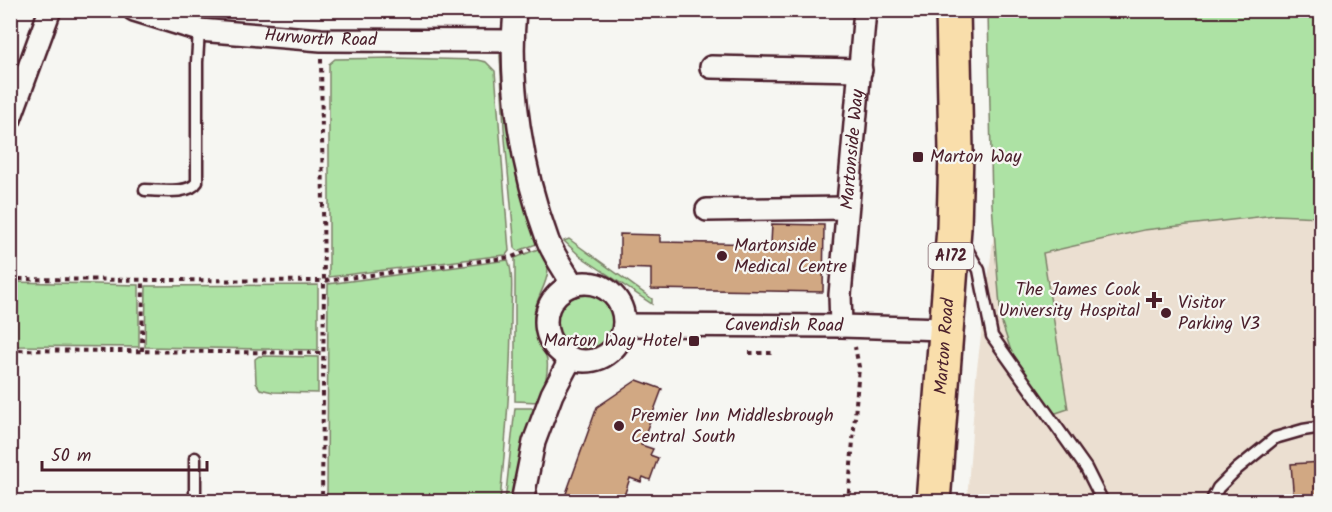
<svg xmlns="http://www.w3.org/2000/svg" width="1332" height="512" viewBox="0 0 1332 512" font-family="Kalam,sans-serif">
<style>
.built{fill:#ebdfd1}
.green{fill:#ade2a4;stroke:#7c8068;stroke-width:1.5}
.building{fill:#d1a883;stroke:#4a1f2b;stroke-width:1.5}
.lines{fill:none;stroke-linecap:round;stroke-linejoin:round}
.lane-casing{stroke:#4a1f2b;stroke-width:15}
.street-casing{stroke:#4a1f2b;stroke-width:26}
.primary-casing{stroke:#4a1f2b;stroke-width:38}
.path{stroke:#4a1f2b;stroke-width:4;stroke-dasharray:4.5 4.5;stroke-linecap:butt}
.lane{stroke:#f6f6f2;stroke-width:10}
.street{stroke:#f6f6f2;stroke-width:21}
.primary{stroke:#f9deab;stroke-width:33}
.poi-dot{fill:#4a1f2b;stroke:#f6f6f2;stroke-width:2}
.labels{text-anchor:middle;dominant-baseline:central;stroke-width:4.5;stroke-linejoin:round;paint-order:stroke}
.shield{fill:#f6f6f2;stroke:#7e6067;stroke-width:1.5}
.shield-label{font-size:16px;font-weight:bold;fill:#4a1f2b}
.street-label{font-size:18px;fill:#4a1f2b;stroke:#f6f6f2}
.poi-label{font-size:18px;fill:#4a1f2b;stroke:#f6f6f2;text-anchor:start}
</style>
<rect width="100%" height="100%" fill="#f6f6f2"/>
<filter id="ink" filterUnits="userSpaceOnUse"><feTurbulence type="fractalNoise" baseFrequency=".0167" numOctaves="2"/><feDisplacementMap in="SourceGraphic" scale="12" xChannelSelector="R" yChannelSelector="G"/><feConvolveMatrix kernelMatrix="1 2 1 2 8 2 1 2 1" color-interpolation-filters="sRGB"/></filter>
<g filter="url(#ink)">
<!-- built -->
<path class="built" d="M1321,181V501L967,502L976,376L995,224Z"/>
<!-- green -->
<path class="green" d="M988,11H1321V217L1275,215L1144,230L1043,253L1068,409L1053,414L1011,351L1001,320L992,204Z
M500,55H503L506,67L539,243L518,251L515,248L504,128Z
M394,58L477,60L486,62L495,71L509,251L506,255L496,256L329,277V64L335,59Z
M569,239L652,299V304L580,256L564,241Z
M543,247C557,279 537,289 534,315C532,333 544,344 547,360C549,374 543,389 539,402L515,401V258Z
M508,260C514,275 511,299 511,315C511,378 506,439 500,501H327L328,284Z
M11,282L139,285V347L11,346Z
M318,285V350L145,347L146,286Z
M557 322a29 29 0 1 1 58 0a29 29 0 1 1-58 0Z
M259,356L318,357V393L273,392L260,389L256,383L255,359Z
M515,408H537L514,501L505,502Z"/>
<!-- building -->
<path class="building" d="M772,224L824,225L823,292L651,289V269L620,268V234L660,235V242L771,244Z
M637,380L662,389L641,445L653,449L650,455L658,458L650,480L643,477L641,482L630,478L622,502H563L597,407Z
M1322,462V502H1294L1291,464Z"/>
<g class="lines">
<defs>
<path id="lane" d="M145,190C159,190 189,195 197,182V62L199,30
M962,241L979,270L992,336L1086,468L1103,502
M195,502V458
M1211,502L1218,488L1237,469L1275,438L1303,430L1322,427"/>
<g id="street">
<path id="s1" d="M134,10L199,30L321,40L512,41"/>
<path d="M515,10C508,84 522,171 548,241C554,256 565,271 573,285"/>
<path d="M711,67L861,70"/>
<path d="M10,119L50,10"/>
<path d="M707,210L847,208"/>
<circle cx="585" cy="322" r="39"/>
<path id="s2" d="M624,325L841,326L945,329"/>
<path id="s3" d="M841,326L840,295L865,10"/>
<path d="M522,502L534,442L552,394L571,358"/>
</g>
<g id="primary">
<path id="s4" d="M933,502L954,228L956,151L953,10"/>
</g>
</defs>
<!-- lane casing -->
<use href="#lane" class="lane-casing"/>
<!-- street casing -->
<use href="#street" class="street-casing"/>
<!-- primary casing -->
<use href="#primary" class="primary-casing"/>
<!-- path -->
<path class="path" d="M321,59L324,281L322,502
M10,279L324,281L512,257L531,249
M10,350L323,353
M142,351L143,280
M749,353H776
M848,502L859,367L855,347"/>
<!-- lane -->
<use href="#lane" class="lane"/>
<!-- street -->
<use href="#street" class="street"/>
<!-- primary -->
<use href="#primary" class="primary"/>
</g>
</g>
<!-- markers -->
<g class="poi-dot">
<rect x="912" y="151" width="12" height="12" rx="3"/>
<circle cx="722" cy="256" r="6"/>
<path d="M1151 291h6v6h6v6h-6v6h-6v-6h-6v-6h6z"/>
<circle cx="1166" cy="313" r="6"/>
<rect x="688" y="335" width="12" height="12" rx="3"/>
<circle cx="619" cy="426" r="6"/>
</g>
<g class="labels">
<!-- shield labels -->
<rect class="shield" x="928.5" y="243" width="45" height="26" rx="4.5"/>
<g class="shield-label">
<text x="951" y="256">A172</text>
</g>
<!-- street labels -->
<g class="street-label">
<text stroke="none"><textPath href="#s1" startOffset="190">Hurworth Road</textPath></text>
<text stroke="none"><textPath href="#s3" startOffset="177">Martonside Way</textPath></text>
<text stroke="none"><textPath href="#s2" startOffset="160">Cavendish Road</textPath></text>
<text stroke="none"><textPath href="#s4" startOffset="156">Marton Road</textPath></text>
</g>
<!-- poi labels -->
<g class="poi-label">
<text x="930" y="157">Marton Way</text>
<text x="734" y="246">Martonside<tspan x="734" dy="21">Medical Centre</tspan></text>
<text x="1140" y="290" text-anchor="end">The James Cook<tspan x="1140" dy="21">University Hospital</tspan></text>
<text x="1178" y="303">Visitor<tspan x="1178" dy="21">Parking V3</tspan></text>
<text x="682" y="341" text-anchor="end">Marton Way Hotel</text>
<text x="631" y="416">Premier Inn Middlesbrough<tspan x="631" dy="21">Central South</tspan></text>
</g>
</g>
<!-- margin -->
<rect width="1332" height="512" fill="none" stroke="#f6f6f2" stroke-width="36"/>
<rect x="18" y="18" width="1296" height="476" fill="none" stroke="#4a1f2b" stroke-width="2" filter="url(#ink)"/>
<!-- scale -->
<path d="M42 461v9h165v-9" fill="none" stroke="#4a1f2b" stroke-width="3"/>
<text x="51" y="461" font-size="18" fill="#4a1f2b" stroke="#f6f6f2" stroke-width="4.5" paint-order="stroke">50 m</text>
</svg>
